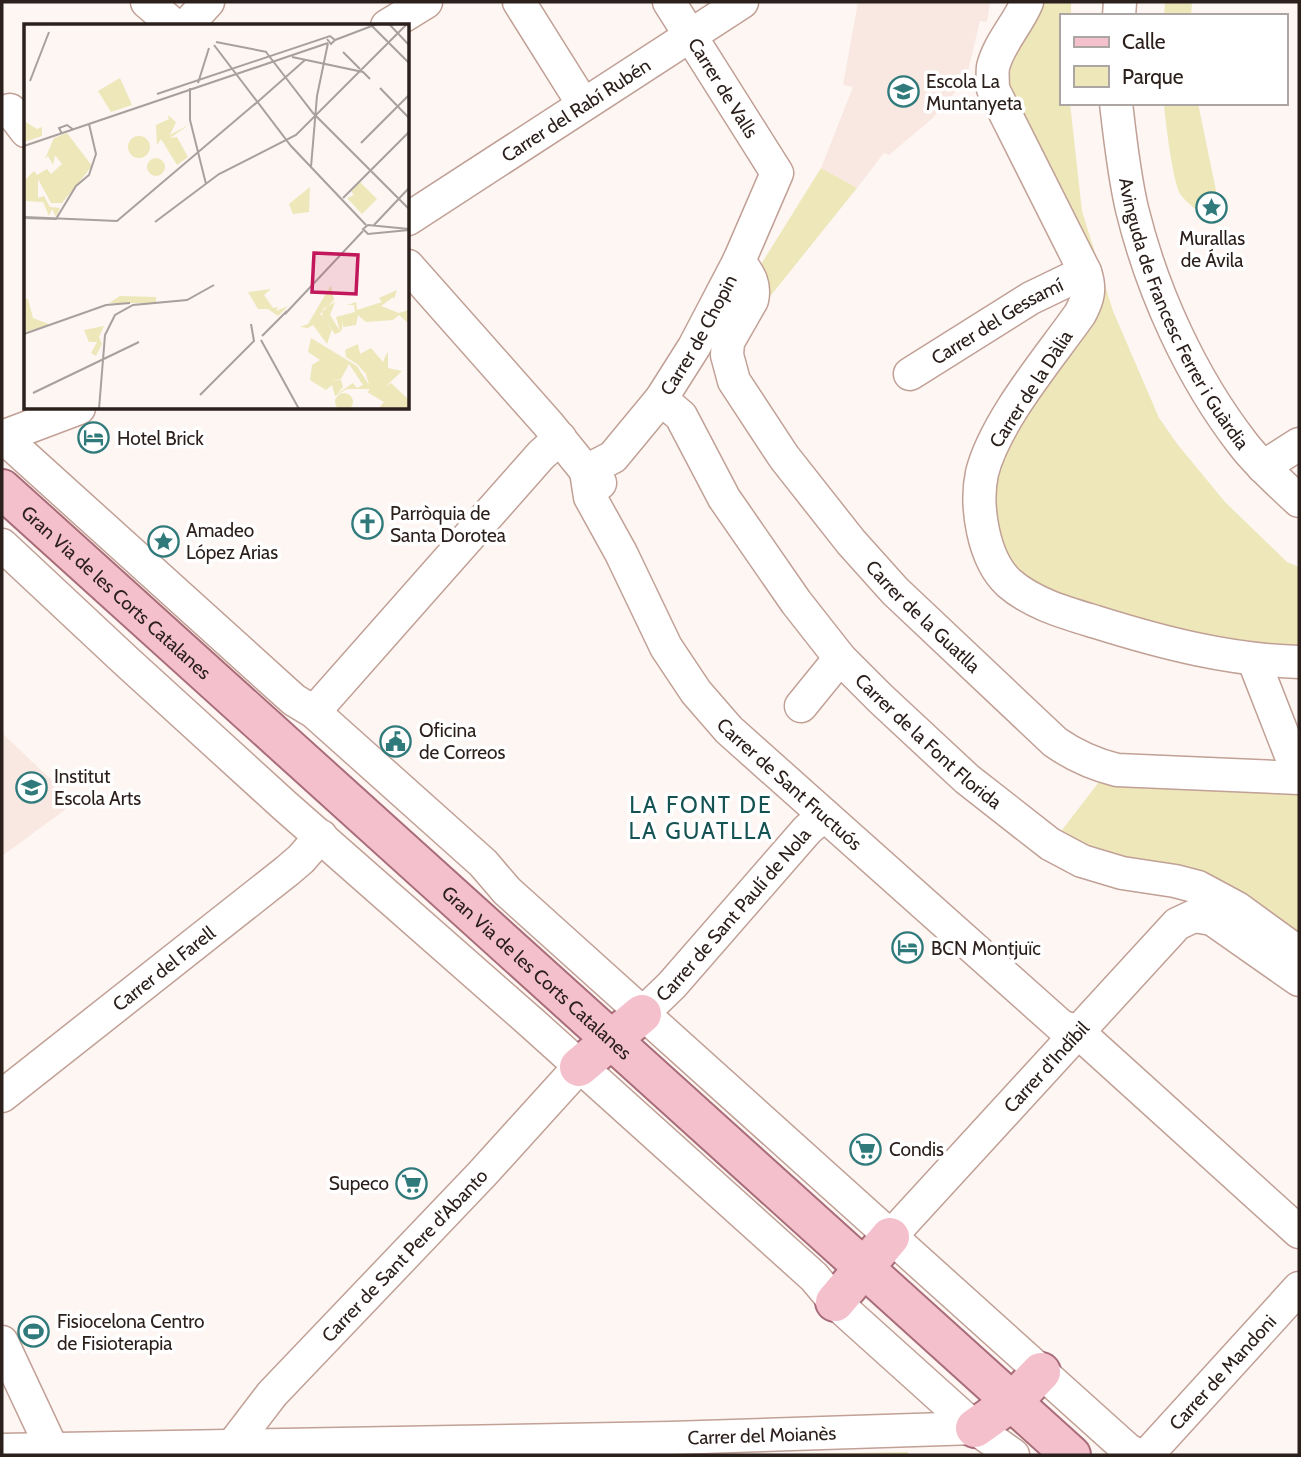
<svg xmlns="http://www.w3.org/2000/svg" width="1301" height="1457" viewBox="0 0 1301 1457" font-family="Cabin,sans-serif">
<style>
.built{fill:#f9e8e2}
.green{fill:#ede7b9}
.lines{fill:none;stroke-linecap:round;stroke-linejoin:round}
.minor-casing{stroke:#c1a096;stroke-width:35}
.major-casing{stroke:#a96d78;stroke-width:42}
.minor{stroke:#fff;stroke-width:32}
.major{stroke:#f4c0cb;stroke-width:38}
.labels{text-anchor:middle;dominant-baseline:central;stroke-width:7;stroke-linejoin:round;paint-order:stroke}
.poi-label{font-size:19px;fill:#2c201c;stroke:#fff;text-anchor:start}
.street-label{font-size:19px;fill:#2c201c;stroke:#fff}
.quarter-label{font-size:23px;letter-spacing:2px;fill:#155253;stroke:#fff}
.inset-road{fill:none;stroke:#a9a09d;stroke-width:2}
.view{fill:#c2185b;fill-opacity:0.15;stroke:#c2185b;stroke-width:3.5}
.inset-edge{fill:none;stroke:#2c201c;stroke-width:3.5}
</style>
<rect width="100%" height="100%" fill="#fdf6f3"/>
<!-- built -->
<path class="built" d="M858,2H990L987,22L980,21L966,79L933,118L889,155L884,153L857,188L821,168L853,87L843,85Z
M2,733L44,773L77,801L2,856Z"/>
<!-- green -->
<path class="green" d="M1037,2H1071V16H1061V103H1070L1082,211L1113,311L1159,418L1178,445L1225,502L1287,562L1299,567V648L1155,633L1086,613L1015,571L995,532L992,489L1006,438L1098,299L1001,91L1004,58Z
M1165,2H1192L1191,16H1164Z
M1164,103H1198L1222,220C1208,219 1190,207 1181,195C1173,185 1165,118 1164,103Z
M821,168L857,188L732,344L760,266Z
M1102,778L1299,784V935L1123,863L1059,834Z
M908,1452V1455H735Z"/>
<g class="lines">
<defs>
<g id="minor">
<path d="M147,2L175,26"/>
<path d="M519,2L583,104"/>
<path d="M1027,2C1018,24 999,43 993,67C992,73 993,82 993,89L1085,272C1091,289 1088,299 1080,314C1049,358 995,421 982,473C975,506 983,559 1009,583C1033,604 1066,613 1096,622C1163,643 1229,660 1299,662"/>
<path d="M1119,16L1120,2"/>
<path d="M186,26L208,2"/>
<path d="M387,26L426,2"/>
<path id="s1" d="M1116,103C1120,138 1124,175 1132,209C1152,291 1191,377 1243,444C1259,465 1280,483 1299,501"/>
<path d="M10,110L26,131"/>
<path id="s2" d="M408,219L742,2"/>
<path id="s3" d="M739,261C748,274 756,283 752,300L728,342L727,355L734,381L784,457L851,542L895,591L1055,742C1075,756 1093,764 1117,770L1299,778"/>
<path d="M408,266L548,424L586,471L600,483"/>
<path id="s4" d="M910,374L1031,298L1085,272"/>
<path id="s5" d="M661,399L681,416L724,498L796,602L840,658L881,699L967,779L1050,844L1082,861L1122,873L1175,881L1198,887L1237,908L1299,953"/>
<path d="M2,436L294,700L314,712L483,863L507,891L1128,1450L1138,1455"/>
<path d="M2,437L79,408"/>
<path d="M1263,467L1299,444"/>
<path id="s6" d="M586,471L590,497L621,553L666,647L696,692L729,730L1061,1026L1078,1032L1299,1232"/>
<path id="s7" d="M586,471L613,457L661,399L694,347L739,261L777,173L669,2"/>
<path d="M2,545L125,660L284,805L533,1024L814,1277L835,1302L975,1428L1013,1455"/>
<path d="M1254,661L1299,776"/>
<path d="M801,706L840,658"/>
<path d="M314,712L541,455L560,438"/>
<path id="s8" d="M642,1014L672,985L807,830L824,815"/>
<path id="s9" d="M2,1096L287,871L301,859L321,836"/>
<path id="s10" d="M890,1237L1177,924L1194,916L1212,919L1299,980"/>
<path d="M2,1342L55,1455"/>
<path id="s11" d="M233,1445L272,1394L482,1174L579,1067"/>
<path id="s12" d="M2,1450L671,1438L975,1428"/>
<path id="s13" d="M1147,1455L1299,1288"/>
</g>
<g id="major">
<path id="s14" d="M2,489L1071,1455"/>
<path d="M579,1067L642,1014"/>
<path d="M835,1302L890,1237"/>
<path d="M975,1428L1013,1401L1041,1372"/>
</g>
</defs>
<!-- minor casing -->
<use href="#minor" class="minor-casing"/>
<!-- major casing -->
<use href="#major" class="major-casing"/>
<!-- minor -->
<use href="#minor" class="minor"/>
<!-- major -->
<use href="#major" class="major"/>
</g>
<!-- icons -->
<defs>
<symbol id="school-ring" viewBox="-11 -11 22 22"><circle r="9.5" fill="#fff" stroke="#307a7b" stroke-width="1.5"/><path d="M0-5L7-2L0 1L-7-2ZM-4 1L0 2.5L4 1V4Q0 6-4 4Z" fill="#307a7b"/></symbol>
<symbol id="sight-ring" viewBox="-11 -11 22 22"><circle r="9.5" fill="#fff" stroke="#307a7b" stroke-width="1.5"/><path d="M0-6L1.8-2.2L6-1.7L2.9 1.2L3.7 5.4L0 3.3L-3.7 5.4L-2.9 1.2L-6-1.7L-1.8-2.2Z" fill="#307a7b"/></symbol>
<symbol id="hotel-ring" viewBox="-11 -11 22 22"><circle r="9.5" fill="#fff" stroke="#307a7b" stroke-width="1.5"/><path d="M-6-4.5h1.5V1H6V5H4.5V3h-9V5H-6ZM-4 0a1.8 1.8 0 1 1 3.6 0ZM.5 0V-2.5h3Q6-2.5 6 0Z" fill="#307a7b"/></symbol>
<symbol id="church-ring" viewBox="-11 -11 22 22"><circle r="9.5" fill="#fff" stroke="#307a7b" stroke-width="1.5"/><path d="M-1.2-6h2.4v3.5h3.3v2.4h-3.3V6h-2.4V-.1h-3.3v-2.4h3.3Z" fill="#307a7b"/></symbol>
<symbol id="civic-ring" viewBox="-11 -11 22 22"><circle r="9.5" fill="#fff" stroke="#307a7b" stroke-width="1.5"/><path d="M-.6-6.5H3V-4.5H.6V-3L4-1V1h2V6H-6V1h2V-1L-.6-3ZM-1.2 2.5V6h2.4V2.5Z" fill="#307a7b"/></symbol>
<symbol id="supermarket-ring" viewBox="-11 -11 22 22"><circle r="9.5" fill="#fff" stroke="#307a7b" stroke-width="1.5"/><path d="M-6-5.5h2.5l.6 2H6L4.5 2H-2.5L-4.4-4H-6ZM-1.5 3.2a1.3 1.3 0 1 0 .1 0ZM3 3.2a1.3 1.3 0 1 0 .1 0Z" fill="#307a7b"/></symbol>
<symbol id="stadium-ring" viewBox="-11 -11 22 22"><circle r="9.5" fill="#fff" stroke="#307a7b" stroke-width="1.5"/><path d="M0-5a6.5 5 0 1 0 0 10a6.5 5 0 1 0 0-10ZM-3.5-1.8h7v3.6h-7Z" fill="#307a7b"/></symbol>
</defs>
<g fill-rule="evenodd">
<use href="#school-ring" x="886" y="74" width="35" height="35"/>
<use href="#sight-ring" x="1194" y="190" width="35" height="35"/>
<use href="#hotel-ring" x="76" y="420" width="35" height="35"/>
<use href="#church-ring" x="350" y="506" width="35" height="35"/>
<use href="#sight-ring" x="146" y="524" width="35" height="35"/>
<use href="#civic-ring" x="378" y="724" width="35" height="35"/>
<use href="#school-ring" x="14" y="770" width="35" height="35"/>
<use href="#hotel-ring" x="890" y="930" width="35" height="35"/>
<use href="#supermarket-ring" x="848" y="1132" width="35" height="35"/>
<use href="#supermarket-ring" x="394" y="1166" width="35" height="35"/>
<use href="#stadium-ring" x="16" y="1314" width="35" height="35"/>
</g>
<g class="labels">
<!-- poi labels -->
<g class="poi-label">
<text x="926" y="81">Escola La<tspan x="926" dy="22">Muntanyeta</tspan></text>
<text x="1212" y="238" text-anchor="middle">Murallas<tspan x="1212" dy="22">de Ávila</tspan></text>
<text x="117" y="438">Hotel Brick</text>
<text x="390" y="513">Parròquia de<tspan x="390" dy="22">Santa Dorotea</tspan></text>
<text x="186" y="530">Amadeo<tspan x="186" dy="22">López Arias</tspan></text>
<text x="419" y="730">Oficina<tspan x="419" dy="22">de Correos</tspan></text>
<text x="54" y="776">Institut<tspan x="54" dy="22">Escola Arts</tspan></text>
<text x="931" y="948">BCN Montjuïc</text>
<text x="889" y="1149">Condis</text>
<text x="389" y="1183" text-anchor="end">Supeco</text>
<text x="57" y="1321">Fisiocelona Centro<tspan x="57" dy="22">de Fisioterapia</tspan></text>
</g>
<!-- street labels -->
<g class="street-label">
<text transform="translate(723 88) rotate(58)">Carrer de Valls</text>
<text stroke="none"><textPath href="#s2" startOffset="200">Carrer del Rabí Rubén</textPath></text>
<text stroke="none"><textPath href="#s1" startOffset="224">Avinguda de Francesc Ferrer i Guàrdia</textPath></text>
<text stroke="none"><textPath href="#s4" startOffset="102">Carrer del Gessamí</textPath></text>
<text stroke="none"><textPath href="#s7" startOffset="180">Carrer de Chopin</textPath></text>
<text transform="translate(1031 389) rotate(-57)">Carrer de la Dàlia</text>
<text stroke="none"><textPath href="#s14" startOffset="154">Gran Via de les Corts Catalanes</textPath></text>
<text stroke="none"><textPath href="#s3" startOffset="434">Carrer de la Guatlla</textPath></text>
<text stroke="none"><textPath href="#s5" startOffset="438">Carrer de la Font Florida</textPath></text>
<text stroke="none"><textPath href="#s6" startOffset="380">Carrer de Sant Fructuós</textPath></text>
<text stroke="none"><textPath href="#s8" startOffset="135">Carrer de Sant Paulí de Nola</textPath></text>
<text stroke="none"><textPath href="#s9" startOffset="206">Carrer del Farell</textPath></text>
<text stroke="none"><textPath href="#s14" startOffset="721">Gran Via de les Corts Catalanes</textPath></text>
<text stroke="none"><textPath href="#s10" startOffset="231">Carrer d'Indíbil</textPath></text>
<text stroke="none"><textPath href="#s11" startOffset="256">Carrer de Sant Pere d'Abanto</textPath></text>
<text stroke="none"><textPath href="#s13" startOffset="112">Carrer de Mandoni</textPath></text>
<text stroke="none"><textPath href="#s12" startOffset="760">Carrer del Moianès</textPath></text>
</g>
<!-- quarter labels -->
<g class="quarter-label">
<text x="701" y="805">LA FONT DE<tspan x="701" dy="26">LA GUATLLA</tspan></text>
</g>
</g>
<!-- overview -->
<g transform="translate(24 24)">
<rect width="385" height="385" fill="#fdf6f3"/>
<path d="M96,54L108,81L87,88L74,67ZM144,91L152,98L146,111L166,100L146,114L153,113L164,133L153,141L137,115L133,121L132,101L145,95ZM0,97L13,105L18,103V112L0,118ZM43,109L68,142L38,179H27L14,155V174L20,172L26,183L36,184L32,193L28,185L25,192L19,178L0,177V157L10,147L13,151L23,145L27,150L38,140L31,131L29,141L24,132L21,135L30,114ZM104 123a11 11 0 1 1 22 0a11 11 0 1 1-22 0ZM123 143a9 9 0 1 1 18 0a9 9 0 1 1-18 0ZM336,158L353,175L338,190L323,174L330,171L327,167ZM286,163L285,188L269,190L265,180ZM307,261L310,276L296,290L308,305L303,320L289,301L284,304L276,303L284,300ZM247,265L240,271L249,284L254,283L252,287L264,282L254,292L244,285H234L224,268ZM373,266L370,275L374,283L369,273L357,282L375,289L385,286V300L375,291L369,296L342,298L334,291L332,301L319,303L318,296V305L316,308L311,310L298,292L299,285L311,278L306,291L316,307L312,293L331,288L330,281H323L332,278L333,286L358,278L355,274ZM96,272L132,273V279H85ZM0,275H4L9,294L27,301L0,308ZM80,302L75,313L78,320L72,332L67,329L73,318H65L60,306ZM287,314L333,342L345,361L342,350L333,340L322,333L321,326L334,320L336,330L347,324L359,338L362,331L364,328V344L378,347L361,363L367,359L385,376V385H354L360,378L343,368L345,367V365H323L311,372L308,361L302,366L286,356L288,341L296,336L284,328ZM325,340L339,361L333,364L329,359L313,370L319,363L317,356L307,357L317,355ZM311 378a9 9 0 1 1 18 0a9 9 0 1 1-18 0Z" fill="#ede7b9" fill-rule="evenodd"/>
<path class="inset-road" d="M365,0L385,21M348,2L385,39M311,16L353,0M192,18L243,28M190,21L267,122L342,201M242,28L289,89L385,185M319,28L336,45M268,33L339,48L346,55M6,57L25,8M174,59L185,24M166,64V96L182,160M356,64L385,94M133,70L306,12L311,16L307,20L303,15M230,81L281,36M38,110L35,104L43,101L50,106M337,119L385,71M0,122L304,19M287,143L293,72L304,19M319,174L385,108M0,193L93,197L232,79M0,194L32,195L52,162L65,151L72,130L65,100L298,21M131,198L195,150L272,111L383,0M350,201L385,164M385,205L344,201L339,205L344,210L385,206M261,290L339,207M0,310L82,281L106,279M238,312L263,287M237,316L275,385M9,369L115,318M176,371L230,317L227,300M75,385L81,311L91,291L109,281L163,276L190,261"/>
<path class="view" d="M290,229L334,231L332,270L288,268Z"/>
<rect width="385" height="385" class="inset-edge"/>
</g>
<!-- border -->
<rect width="1301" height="1457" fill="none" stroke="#2c201c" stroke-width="7"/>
<!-- legend -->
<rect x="1060" y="14" width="228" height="91" fill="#ffffff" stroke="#aba6a4" stroke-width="2"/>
<rect x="1074" y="37" width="35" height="10" fill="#f4c0cb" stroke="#aba6a4" stroke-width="2"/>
<text x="1122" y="49" font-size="21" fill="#2c201c">Calle</text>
<rect x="1074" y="66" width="35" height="21" fill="#ede7b9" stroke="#aba6a4" stroke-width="2"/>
<text x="1122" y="84" font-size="21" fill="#2c201c">Parque</text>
</svg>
